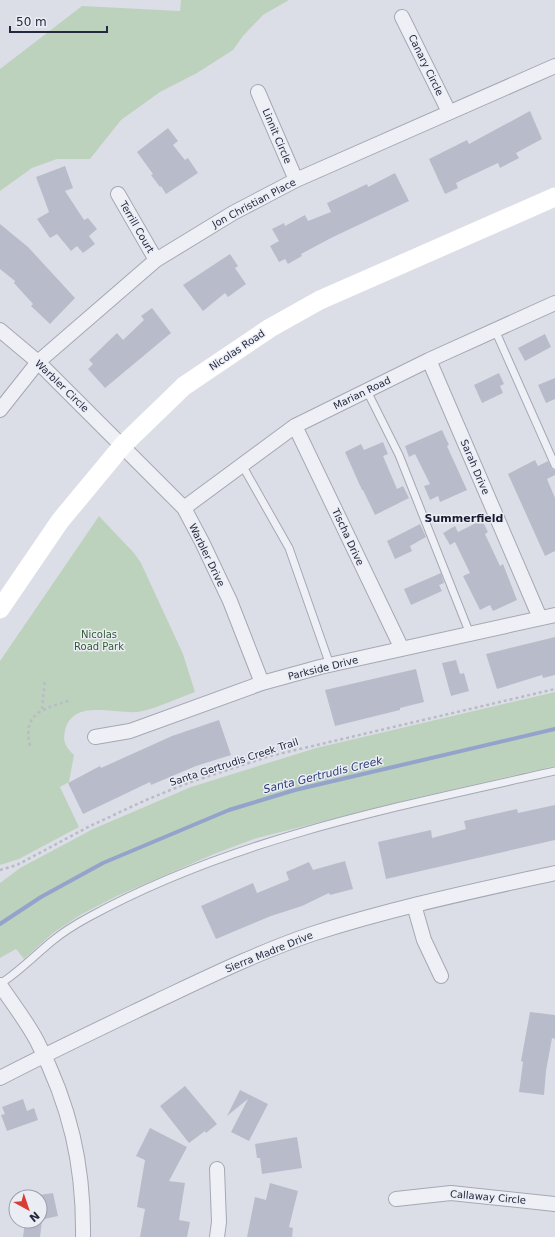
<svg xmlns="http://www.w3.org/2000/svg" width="555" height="1237" viewBox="0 0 555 1237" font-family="'DejaVu Sans',sans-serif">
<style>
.green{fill:#bdd2bc}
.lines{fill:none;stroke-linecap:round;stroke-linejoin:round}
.stream{stroke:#93a3cb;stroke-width:4}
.building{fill:#b8bcca}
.service-casing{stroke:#a5a8b4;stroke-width:9}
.minor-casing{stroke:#a5a8b4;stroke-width:16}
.path{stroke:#b9bcc5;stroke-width:2.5;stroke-dasharray:3 3;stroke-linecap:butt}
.service{stroke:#eef0f5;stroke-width:7}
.minor{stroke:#eef0f5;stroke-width:14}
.secondary{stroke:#fff;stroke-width:19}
.labels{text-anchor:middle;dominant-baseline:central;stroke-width:3;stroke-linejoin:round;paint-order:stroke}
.street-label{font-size:10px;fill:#24293e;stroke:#ebedf5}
.park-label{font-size:10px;fill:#315b31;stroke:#ebedf5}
.neighbourhood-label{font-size:11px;font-weight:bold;fill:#171a2f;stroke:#ebedf5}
.water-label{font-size:11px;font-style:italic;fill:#2c3e75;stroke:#ebedf5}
</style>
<rect width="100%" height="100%" fill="#dcdee7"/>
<!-- green -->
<path class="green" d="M181,0H289L263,15L243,36L233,50L197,73L160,92L121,120L90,159H57L32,168L0,191V69L82,6L180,11Z
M99,516L134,553L141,563L183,654L195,692C178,698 160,707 143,711C119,717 73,696 65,731C62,742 67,748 74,755L69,782L60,787L79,827L19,859L0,865V661Z
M555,692V766L415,798L257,838L214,854L117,896L82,914L53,933L24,959L16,949L0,958V883L20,868L93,829L191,787L316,748Z"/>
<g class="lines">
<!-- stream -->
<path class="stream" d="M0,924L41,897L103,863L229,810L295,790L555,729"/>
</g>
<!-- building -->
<path class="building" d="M530,111L542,139L516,153L519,158L500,168L498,163L464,179L456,183L458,188L445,194L429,159L467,140L469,144Z
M168,128L178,141L173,145L185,160L188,158L198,173L166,194L161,186L160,187L151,175L153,174L137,152Z
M65,166L73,188L65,191L84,220L88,218L97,229L89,236L95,244L83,253L77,246L71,251L57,234L50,238L37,219L49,212L36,177Z
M395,173L409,201L331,238L301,254L302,256L288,264L285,259L279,262L270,246L279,241L272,229L284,223L285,226L305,215L308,221L331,212L327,203L367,184L368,187Z
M0,224L28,247L75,298L50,324L31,306L33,304L14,283L15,281L0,269Z
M230,254L238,266L235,268L246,284L228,297L225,293L203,311L183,285Z
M152,308L171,333L105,388L88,369L93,364L89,360L117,333L123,340L144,320L141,316Z
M545,334L551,347L525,361L518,348Z
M499,373L504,384L500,386L503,393L482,403L474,385Z
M555,378V399L546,403L538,385Z
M442,430L449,445L447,446L467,490L440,502L438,496L430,500L424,486L430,484L415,454L409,457L405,446Z
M383,442L388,454L383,456L397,489L403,486L409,498L375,515L363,490H362L345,452L361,444L364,450Z
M535,460L538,466L548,461L552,469L555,470V475L547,479L555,498V551L545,556L508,474Z
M482,520L488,532L485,534L500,566L503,564L517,600L493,611L490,605L480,610L463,576L470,573L455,542L450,545L443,533L455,526L458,532Z
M420,524L426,537L410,546L412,551L395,559L387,541Z
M441,573L444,583L439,585L442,591L411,605L404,589Z
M555,637V675L543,678L542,675L497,689L486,654Z
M456,660L460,674L464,673L469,691L451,696L442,663Z
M416,669L424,702L400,708V710L335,726L325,690Z
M219,720L231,755L196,766L151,785L150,782L83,814L68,783L100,766L101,768L172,736Z
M555,805V840L386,879L378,842L431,830L432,838L466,829L464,821L517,809L518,813Z
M345,861L353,889L330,895L329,893L302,906L271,916L216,939L201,906L253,883L257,893L289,880L286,872L309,862L313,870Z
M530,1012L555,1015V1039L552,1038L546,1071L544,1095L519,1092L523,1062L521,1061Z
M185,1086L217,1124L206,1133L205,1131L189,1143L160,1106Z
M240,1090L268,1104L249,1141L231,1132L248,1099L227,1116Z
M23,1099L27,1111L34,1108L38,1120L7,1131L1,1115L5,1114L2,1107Z
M150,1128L187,1147L169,1181L185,1183L179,1220L190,1222L187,1237H140L145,1209L137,1207L145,1160L136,1156Z
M297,1137L302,1168L262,1174L260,1158H257L255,1144Z
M270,1183L298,1191L289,1227L293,1228L292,1237H247L255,1197L266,1200Z
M53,1193L58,1216L40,1220V1195Z
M25,1221H42L40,1237H23Z"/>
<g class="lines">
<defs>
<path id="service" d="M495,330L555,465
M367,391L399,455L470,634
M242,465L289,548L330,665
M0,984C19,972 34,956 51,942C63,932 76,924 89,917C233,838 396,807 555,771"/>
<path id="minor" d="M402,17L449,112
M258,92L296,180
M118,194L156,260
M0,330L38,362L184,508L202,542L230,601L262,683
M429,360L540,618
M0,410L38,362L156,260L233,213L296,180L555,66
M295,426L402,649
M184,508L295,426L429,360L555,303
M95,737L130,731L262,683L320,667L555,615
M414,905L424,940L441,976
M0,985C13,1004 27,1022 37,1041C70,1105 84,1165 83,1237
M0,1078C52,1051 105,1026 157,1001C208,977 259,952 312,934C392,908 474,891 555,873
M396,1199L451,1193L555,1204
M217,1237L219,1222L217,1169"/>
</defs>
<!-- service casing -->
<use href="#service" class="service-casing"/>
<!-- minor casing -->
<use href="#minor" class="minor-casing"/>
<!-- path -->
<path class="path" d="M42,709L45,680
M30,746C22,712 44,709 71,700
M0,870L17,865L90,826L146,800L188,783L270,756L555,689"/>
<!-- service -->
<use href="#service" class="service"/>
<!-- minor -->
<use href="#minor" class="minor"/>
<!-- secondary -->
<path class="secondary" d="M0,609L60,521L123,445L184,386L270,328L320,300L555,197"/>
</g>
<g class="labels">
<!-- street labels -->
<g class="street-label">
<text transform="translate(426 65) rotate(64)">Canary Circle</text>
<text transform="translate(277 136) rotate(67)">Linnit Circle</text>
<text transform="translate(254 203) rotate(-28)">Jon Christian Place</text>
<text transform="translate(137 227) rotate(60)">Terrill Court</text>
<text transform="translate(237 350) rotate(-34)">Nicolas Road</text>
<text transform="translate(62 386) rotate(44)">Warbler Circle</text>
<text transform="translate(362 393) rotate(-26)">Marian Road</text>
<text transform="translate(475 467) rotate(67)">Sarah Drive</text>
<text transform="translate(348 537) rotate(65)">Tischa Drive</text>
<text transform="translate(207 555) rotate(64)">Warbler Drive</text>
<text transform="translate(323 668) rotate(-14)">Parkside Drive</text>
<text transform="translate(234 762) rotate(-18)">Santa Gertrudis Creek Trail</text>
<text transform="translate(269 952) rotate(-22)">Sierra Madre Drive</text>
<text transform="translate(488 1197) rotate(5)">Callaway Circle</text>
</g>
<!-- park labels -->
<g class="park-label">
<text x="99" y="634">Nicolas<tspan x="99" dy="12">Road Park</tspan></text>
</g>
<!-- neighbourhood labels -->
<g class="neighbourhood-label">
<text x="464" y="518">Summerfield</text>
</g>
<!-- water labels -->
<g class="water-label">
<text transform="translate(323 775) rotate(-14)">Santa Gertrudis Creek</text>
</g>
</g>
<!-- north arrow -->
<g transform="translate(28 1209) rotate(140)"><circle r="19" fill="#ebedf5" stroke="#9b9fac"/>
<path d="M0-3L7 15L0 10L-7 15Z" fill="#d83c35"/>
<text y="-6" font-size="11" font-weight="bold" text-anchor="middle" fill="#24293e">N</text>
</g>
<!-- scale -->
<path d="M10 26v6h97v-6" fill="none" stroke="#24293e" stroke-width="2"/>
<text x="16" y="26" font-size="12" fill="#24293e" stroke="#ebedf5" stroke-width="3" paint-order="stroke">50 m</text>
</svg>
